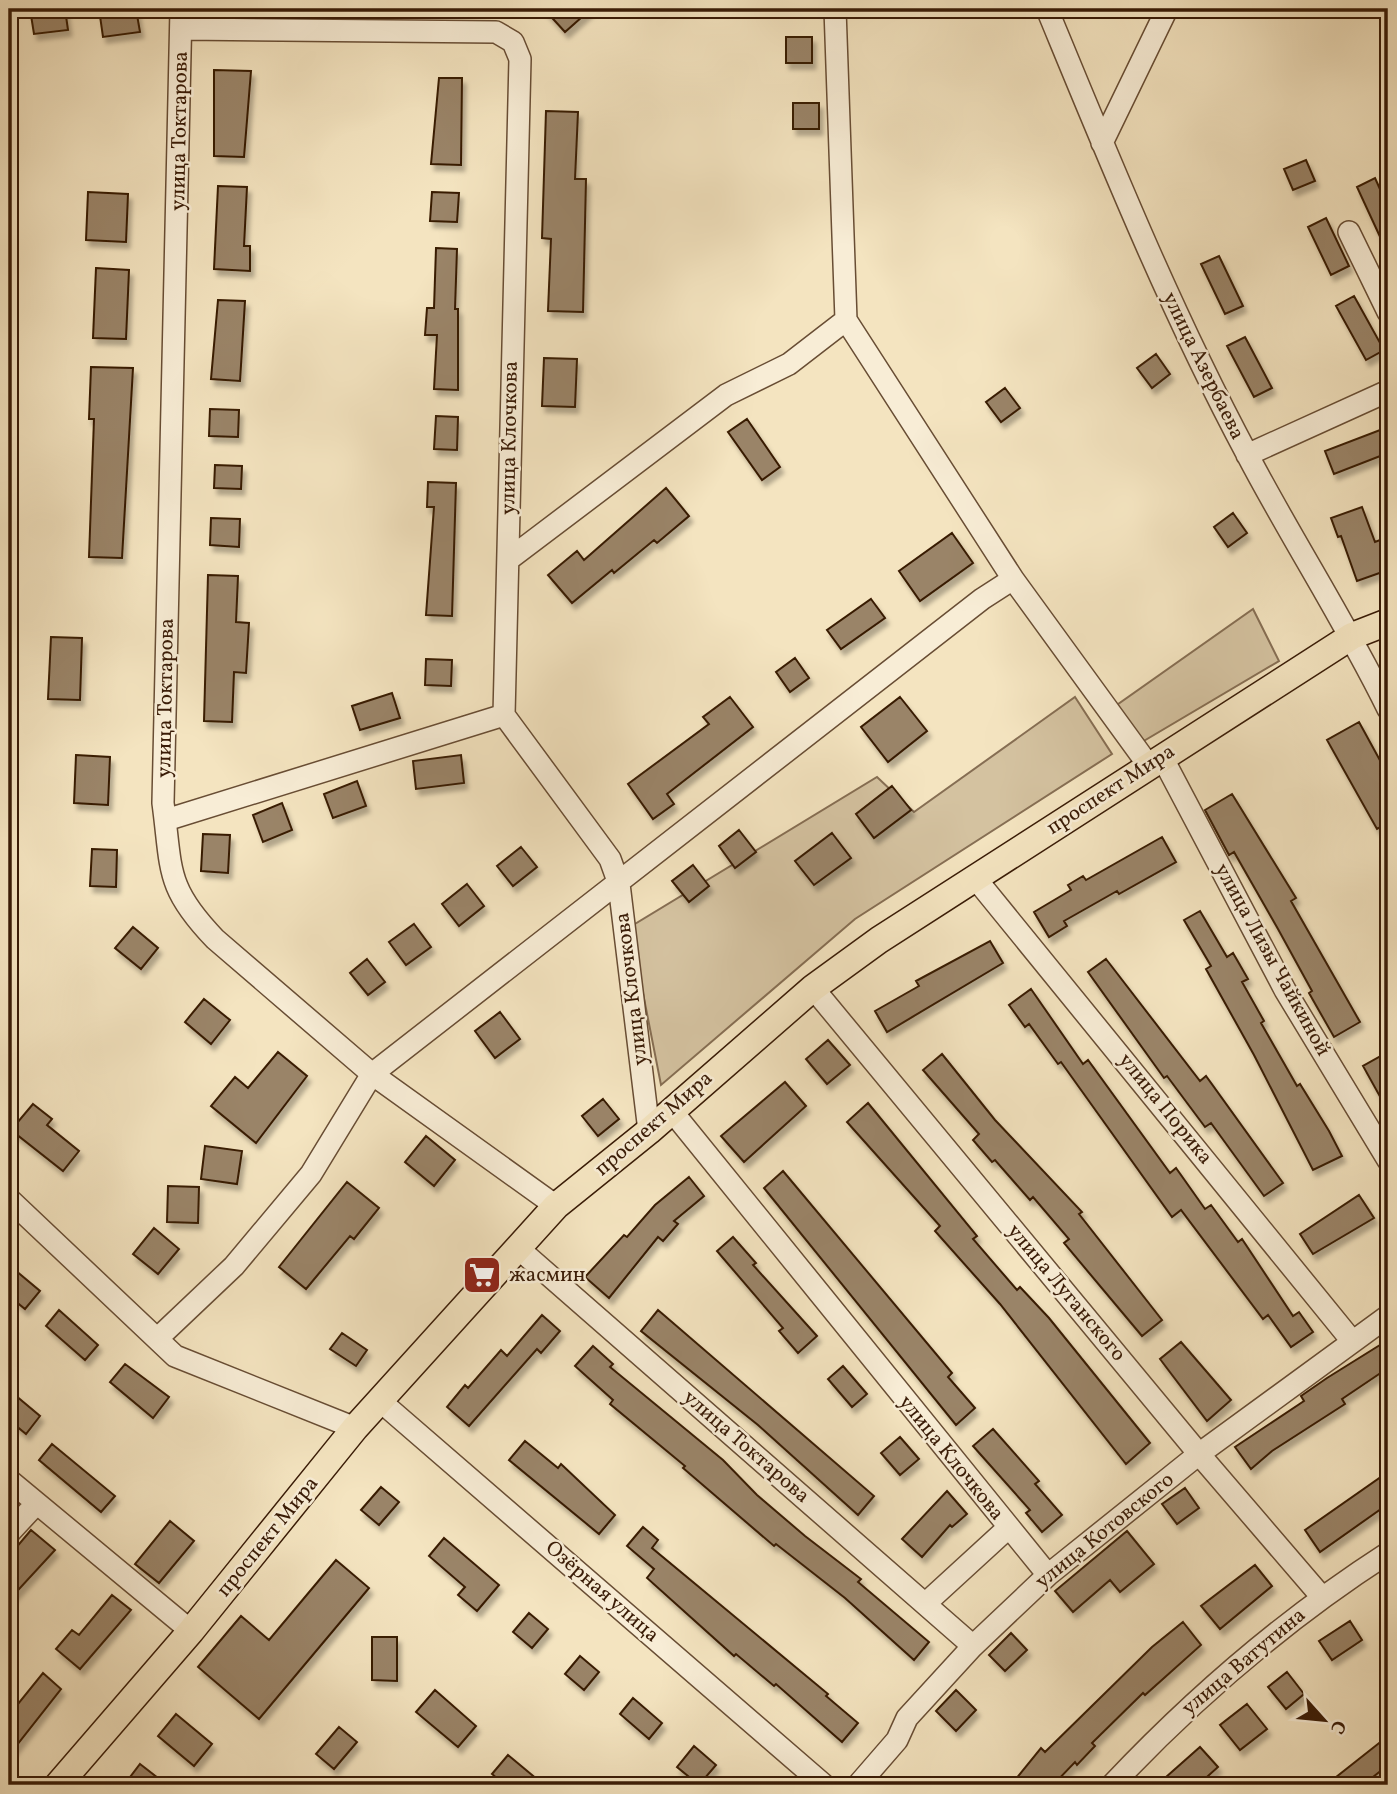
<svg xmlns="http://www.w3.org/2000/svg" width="1397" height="1794" viewBox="0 0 1397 1794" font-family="Vollkorn,serif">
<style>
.green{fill:#d4c2a0;stroke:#866e53;stroke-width:2}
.building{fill:#9a8467;stroke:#391b06;stroke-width:2;filter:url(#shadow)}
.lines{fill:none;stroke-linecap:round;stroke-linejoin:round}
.minor-casing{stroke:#684d34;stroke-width:24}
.major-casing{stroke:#391b06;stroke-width:29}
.minor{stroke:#f8edd6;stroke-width:21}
.major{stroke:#f4e4c0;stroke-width:26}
.labels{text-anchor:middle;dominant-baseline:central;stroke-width:5;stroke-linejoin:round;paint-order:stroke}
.street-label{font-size:21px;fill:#391b06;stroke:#f8edd6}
.poi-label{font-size:21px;fill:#391b06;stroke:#f8edd6;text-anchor:start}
</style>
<defs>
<filter id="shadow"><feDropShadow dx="3.5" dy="6" stdDeviation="2" flood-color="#0004"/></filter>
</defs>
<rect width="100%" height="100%" fill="#f4e4c0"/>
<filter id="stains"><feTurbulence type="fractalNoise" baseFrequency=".00286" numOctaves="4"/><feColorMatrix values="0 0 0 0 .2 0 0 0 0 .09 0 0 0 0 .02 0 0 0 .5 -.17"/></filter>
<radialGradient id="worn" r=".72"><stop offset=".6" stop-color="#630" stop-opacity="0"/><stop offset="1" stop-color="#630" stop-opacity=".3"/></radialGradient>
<!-- green -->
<path class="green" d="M1253,609L1279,661L1142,742L1114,707Z
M1075,697L1112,754L855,919L661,1085L630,927L877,777L914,812Z"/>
<!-- building -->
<path class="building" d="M30,9H65L68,30L34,34Z
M99,9H136L140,32L103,37Z
M544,9H591L565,32Z
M786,37H812V63H786Z
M214,70L251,71L244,157L214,156Z
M439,78H462L461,165L431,164Z
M793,103H819V129H793Z
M546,111L578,112L575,179H586L583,312L548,311L551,239L542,238Z
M1306,160L1315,181L1293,190L1284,169Z
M1375,178L1388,207V254L1357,187Z
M218,186L247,187L244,246H250V271L214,269Z
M88,192L128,194L126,242L86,240Z
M432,192L459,193L457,222L430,221Z
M1326,218L1349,266L1331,275L1308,227Z
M436,248L457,249L455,309H458V390L434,389L437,335H425L427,308H434Z
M1219,256L1243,306L1225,314L1201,264Z
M96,268L129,270L126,339L93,338Z
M1354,296L1384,350L1366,360L1336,306Z
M218,300L245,301L240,381L211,379Z
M1245,337L1272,388L1254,397L1227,346Z
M1156,354L1170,374L1152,388L1137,368Z
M544,358L577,359L575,407L542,406Z
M91,367L133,368L122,558L89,557L94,419H89Z
M1005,388L1020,408L1001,422L986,402Z
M210,409L239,410L238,437L209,436Z
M436,416L458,417L457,450L434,449Z
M747,419L780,467L762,480L728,432Z
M1388,427V453L1334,474L1325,451Z
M215,465L242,466L241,489L214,488Z
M428,482L456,483L452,616L426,615L434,507H427Z
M666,488L689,516L657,543L654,540L614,573L612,570L572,603L548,575L577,551L584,560Z
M1362,507L1375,542L1388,537V570L1357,581L1341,536L1338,537L1331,518Z
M1233,513L1247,533L1228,547L1214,527Z
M211,518L240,519L239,547L210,545Z
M952,533L973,563L920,601L899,571Z
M208,575L238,576L236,622L249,623L246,673L234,672L232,722L204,721Z
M871,599L885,618L841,649L827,630Z
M51,637L82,638L80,700L48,699Z
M795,658L809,678L790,692L776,672Z
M426,659L452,660L451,686L425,685Z
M392,693L400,718L360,730L352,706Z
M730,697L753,727L667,794L674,804L653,819L628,784L709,724L703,717Z
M900,697L927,731L888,762L861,727Z
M1359,722L1388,775V823L1377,829L1327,740Z
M76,755L110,757L108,805L74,803Z
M461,755L464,783L416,789L413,761Z
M357,781L366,806L333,818L324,794Z
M892,786L911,810L874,838L856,814Z
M1232,794L1296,898L1291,901L1360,1022L1334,1037L1309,993L1312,991L1278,929L1234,852L1229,855L1205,810Z
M282,803L292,830L263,842L253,815Z
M739,830L756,852L735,868L719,846Z
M832,833L851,858L814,885L795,861Z
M203,834L230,835L228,873L201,871Z
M1162,837L1176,862L1119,894L1117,891L1064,921L1067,926L1049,937L1034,912L1071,890L1068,885L1083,876L1086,880Z
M521,847L537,867L513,886L497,866Z
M92,849L117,850L116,887L90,886Z
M693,865L709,886L689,902L672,881Z
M467,884L484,906L459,926L442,904Z
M1200,911L1227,957L1233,953L1248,979L1242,982L1264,1021L1261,1023L1297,1086L1300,1084L1329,1131L1342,1156L1313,1170L1254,1055L1206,969L1211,966L1184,920Z
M414,924L431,947L406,965L389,942Z
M133,927L158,948L141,969L115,948Z
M990,941L1003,963L887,1032L875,1011L919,986L916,981Z
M367,959L385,982L368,995L350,973Z
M1106,959L1200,1081L1206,1076L1283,1183L1264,1196L1211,1123L1205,1127L1167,1076L1164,1078L1088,972Z
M1031,989L1083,1064L1088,1060L1170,1173L1176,1168L1205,1209L1211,1205L1238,1242L1242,1239L1293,1316L1299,1312L1313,1332L1291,1347L1268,1315L1263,1319L1181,1210L1172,1217L1061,1062L1058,1064L1029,1024L1025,1027L1009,1005Z
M204,999L230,1020L211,1044L185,1022Z
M500,1012L520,1039L495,1058L475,1031Z
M828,1040L850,1065L827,1084L806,1059Z
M278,1052L307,1076L256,1143L211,1106L235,1077L248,1088Z
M1388,1052V1111L1363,1066Z
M942,1054L995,1120L1082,1212L1079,1214L1162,1320L1142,1336L1064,1243L1069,1239L1033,1197L1030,1200L995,1160L992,1162L973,1140L979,1134L923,1070Z
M785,1082L806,1106L744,1162L721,1136Z
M603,1099L619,1119L598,1136L582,1116Z
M868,1103L977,1236L973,1239L1017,1290L1020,1287L1049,1318L1150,1443L1126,1464L1000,1304L935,1231L940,1226L847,1122Z
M33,1104L52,1119L47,1125L79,1151L63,1171L11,1130Z
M426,1136L455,1160L434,1186L405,1162Z
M205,1146L242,1151L237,1184L201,1179Z
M783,1171L952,1373L948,1377L975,1408L956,1425L764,1188Z
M689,1177L704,1196L674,1221L678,1224L663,1241L658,1237L609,1298L585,1277L624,1235L627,1237L655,1205Z
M347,1182L379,1208L354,1239L350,1236L306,1289L279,1267Z
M168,1186L199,1187L198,1223L167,1222Z
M1359,1195L1374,1218L1313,1254L1300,1234Z
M154,1228L179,1249L158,1274L133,1254Z
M733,1237L756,1263L753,1265L817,1336L798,1353L779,1331L783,1328L717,1251Z
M9,1265L40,1291L25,1309L9,1296Z
M59,1310L98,1345L85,1360L46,1326Z
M658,1310L874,1496L858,1515L758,1425L641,1331Z
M542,1315L560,1331L541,1353L537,1349L469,1426L447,1407L465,1385L468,1388L501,1350L507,1356Z
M342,1333L367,1350L356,1366L330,1349Z
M1388,1340V1368L1342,1399L1345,1404L1272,1451L1251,1469L1235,1447L1304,1401L1301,1396L1327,1378Z
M1181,1342L1231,1400L1207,1421L1160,1359Z
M593,1346L613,1364L610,1367L723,1460L757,1495L805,1536L861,1579L858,1582L929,1642L914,1660L845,1598L776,1544L774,1546L683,1468L685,1466L610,1404L613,1400L575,1366Z
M125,1364L169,1397L153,1418L110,1382Z
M843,1366L867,1394L852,1407L828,1379Z
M9,1390L40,1416L26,1434L9,1420Z
M993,1429L1039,1481L1035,1484L1062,1515L1042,1532L1026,1513L1030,1510L973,1446Z
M900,1437L919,1459L900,1475L881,1453Z
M525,1441L558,1468L561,1464L615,1515L599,1534L509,1460Z
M52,1444L115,1496L101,1512L39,1460Z
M1388,1472V1504L1320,1552L1305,1530Z
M381,1487L399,1502L379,1525L361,1510Z
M1185,1488L1199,1508L1177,1524L1162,1504Z
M947,1491L967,1514L952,1527L950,1525L922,1557L902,1539Z
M170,1521L194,1541L159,1583L135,1564Z
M643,1527L658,1540L652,1548L828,1694L826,1696L858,1723L842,1742L776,1684L774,1686L736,1654L734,1656L647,1578L654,1569L627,1546Z
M31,1530L55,1550L9,1600V1556Z
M1127,1531L1154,1564L1120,1592L1110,1580L1073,1612L1055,1591Z
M444,1538L499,1585L477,1611L458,1595L465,1587L429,1556Z
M336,1560L369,1588L259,1719L198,1667L241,1616L269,1640Z
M1255,1565L1272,1586L1220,1629L1201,1606Z
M112,1595L131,1610L80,1669L56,1649L72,1630L79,1635Z
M529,1613L548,1629L532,1648L513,1632Z
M1350,1621L1362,1640L1332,1660L1319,1641Z
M1183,1622L1201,1645L1145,1695L1143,1693L1092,1743L1095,1746L1077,1765L1075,1762L1053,1785H1011L1041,1748L1045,1752L1152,1647Z
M1011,1633L1027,1650L1005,1671L989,1655Z
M372,1637H397V1681L372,1680Z
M580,1656L599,1672L584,1690L565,1674Z
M1287,1672L1304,1694L1286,1709L1268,1687Z
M43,1673L61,1689L9,1755V1715Z
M435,1690L476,1726L458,1747L416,1712Z
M956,1690L976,1710L956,1731L936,1711Z
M633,1698L662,1723L649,1739L620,1714Z
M1247,1704L1267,1729L1240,1750L1220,1725Z
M176,1714L212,1744L194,1766L158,1736Z
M339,1727L357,1742L334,1769L316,1754Z
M1388,1736V1765L1363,1785H1326Z
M694,1746L716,1765L699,1785L677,1767Z
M1200,1747L1218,1767L1198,1785H1157Z
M508,1755L544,1785H505L492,1774Z
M140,1764L167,1785H124Z"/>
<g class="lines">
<defs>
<path id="minor" d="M181,9L163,803C172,870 165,887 215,939L372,1074L556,1206
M835,9L846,320L1013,579
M1047,9C1109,159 1170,310 1247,454C1292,540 1345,621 1388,709
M182,29L496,32L513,42L520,59L504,715L610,859L619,884L649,1131
M1102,143L1167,9
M1349,232L1388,312
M1247,455L1388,391
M508,560L726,395L789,364L846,320
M1162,757L1285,990L1388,1160
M166,820L504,715
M976,879L1352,1341
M813,988L1199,1454L1321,1596
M671,1110L1048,1575
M9,1199L175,1356L355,1428
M519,1249L973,1646
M158,1338L234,1266L311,1174L372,1074L982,599L1013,579L1149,766
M379,1400L824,1785
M9,1480L191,1631
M9,1533L36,1504
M925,1604L1008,1528
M858,1785L897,1740L907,1718L973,1646L1048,1575L1199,1454L1388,1316
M1112,1785C1194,1698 1287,1618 1388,1553"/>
<path id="major" d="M58,1785L191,1631L355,1428L556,1206L649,1131L813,988L879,940L1352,636L1388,622"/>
</defs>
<!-- minor casing -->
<use href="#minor" class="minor-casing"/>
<!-- major casing -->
<use href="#major" class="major-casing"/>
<!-- minor -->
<use href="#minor" class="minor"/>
<!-- major -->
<use href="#major" class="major"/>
</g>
<!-- icons -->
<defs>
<symbol id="supermarket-square" viewBox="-11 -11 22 22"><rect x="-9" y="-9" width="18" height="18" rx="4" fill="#8f2418" stroke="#f8edd6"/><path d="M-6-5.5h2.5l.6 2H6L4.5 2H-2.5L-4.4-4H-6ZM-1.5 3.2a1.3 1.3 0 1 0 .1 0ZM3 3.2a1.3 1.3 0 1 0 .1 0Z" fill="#fff"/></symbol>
</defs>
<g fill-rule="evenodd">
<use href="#supermarket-square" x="460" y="1253" width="44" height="44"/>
</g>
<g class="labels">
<!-- street labels -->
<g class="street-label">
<text transform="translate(180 131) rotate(-89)">улица Токтарова</text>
<text transform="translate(1203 366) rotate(64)">улица Азербаева</text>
<text transform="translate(510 438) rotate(-89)">улица Клочкова</text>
<text transform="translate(166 698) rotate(-89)">улица Токтарова</text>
<text transform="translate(1111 790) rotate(-33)">проспект Мира</text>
<text transform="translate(1272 960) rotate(61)">улица Лизы Чайкиной</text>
<text transform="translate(632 989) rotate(-97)">улица Клочкова</text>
<text transform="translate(1165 1109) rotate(51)">улица Порика</text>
<text transform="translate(654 1124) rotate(-41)">проспект Мира</text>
<text transform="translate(1066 1293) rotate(50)">улица Луганского</text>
<text transform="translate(746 1447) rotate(41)">улица Токтарова</text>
<text transform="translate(951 1458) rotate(51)">улица Клочкова</text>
<text transform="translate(1105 1531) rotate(-39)">улица Котовского</text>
<text transform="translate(268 1537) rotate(-51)">проспект Мира</text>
<text transform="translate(602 1592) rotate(41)">Озёрная улица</text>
<text transform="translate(1244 1662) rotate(-40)">улица Ватутина</text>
</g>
<!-- poi labels -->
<g class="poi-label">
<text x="509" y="1275">жасмин</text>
</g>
</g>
<!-- margin -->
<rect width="1397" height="1794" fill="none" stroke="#f4e4c0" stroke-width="35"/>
<rect x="10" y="10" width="1376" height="1773" fill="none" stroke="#391b06" stroke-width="3.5"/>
<rect x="18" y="18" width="1362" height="1759" fill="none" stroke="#391b06" stroke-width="2"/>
<!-- north arrow -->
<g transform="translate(1324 1720) rotate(117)" stroke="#f8edd6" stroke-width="5" paint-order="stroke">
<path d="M0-5L12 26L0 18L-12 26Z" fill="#391b06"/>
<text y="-10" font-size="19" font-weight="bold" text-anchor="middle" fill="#391b06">С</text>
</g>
<rect width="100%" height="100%" filter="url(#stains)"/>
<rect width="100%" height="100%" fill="url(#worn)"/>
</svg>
